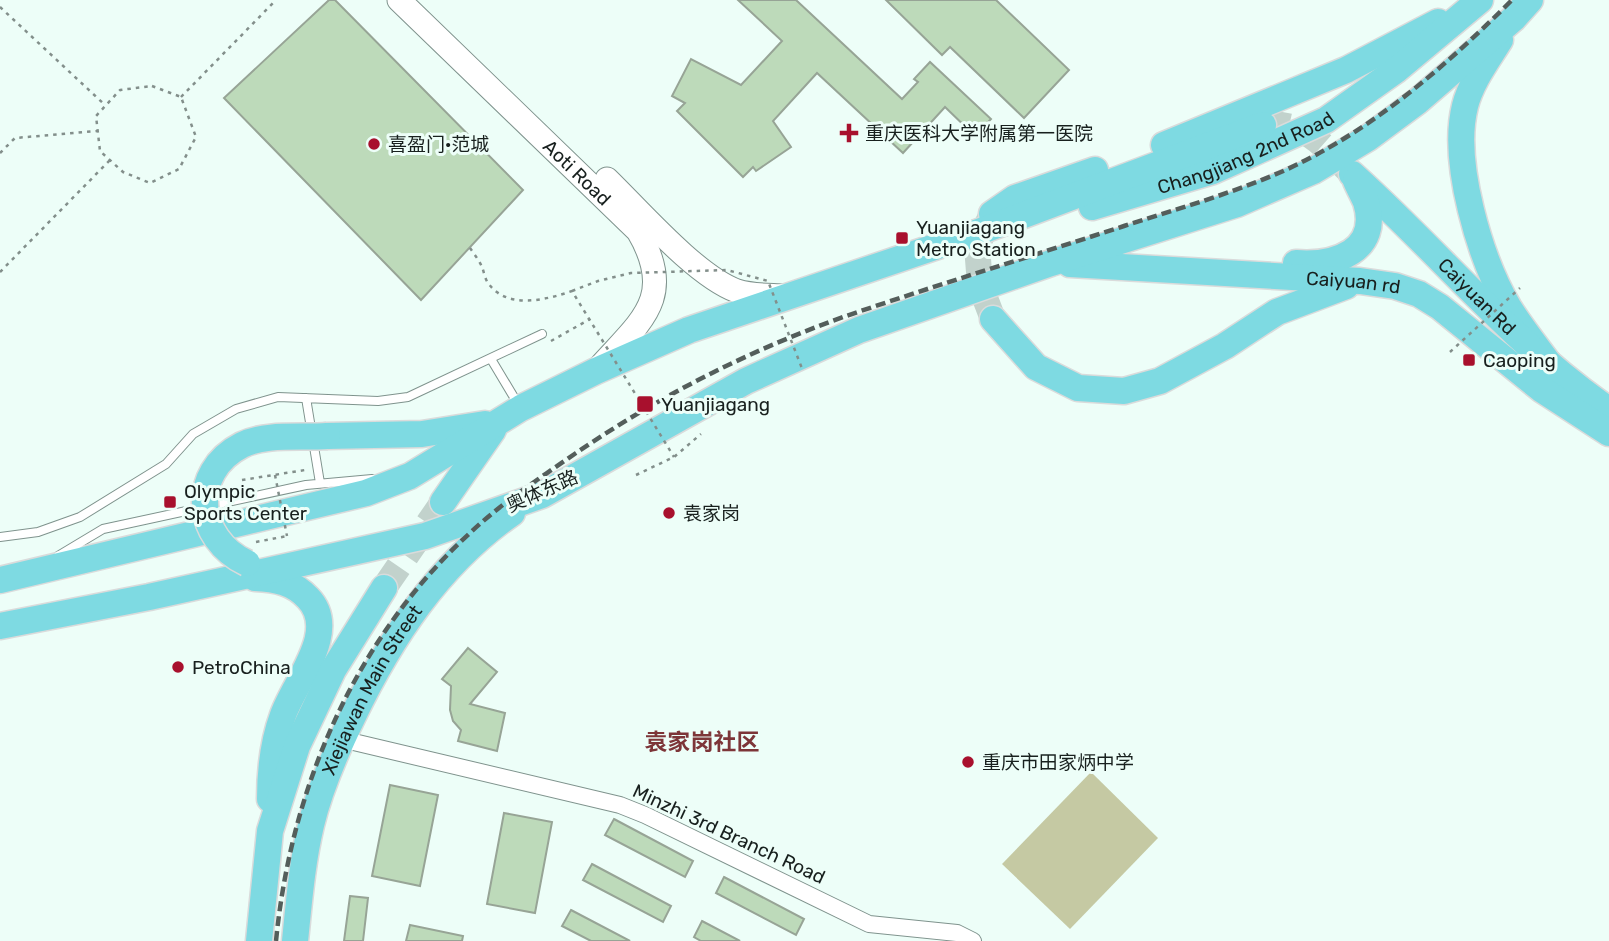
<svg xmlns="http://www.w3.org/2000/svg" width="1609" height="941" viewBox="0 0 1609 941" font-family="Rubik,'Noto Sans SC',sans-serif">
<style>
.park{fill:#c5c9a3}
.building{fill:#bddaba;stroke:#97a496;stroke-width:2}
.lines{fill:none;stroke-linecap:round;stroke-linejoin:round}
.primary-tunnel{stroke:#c2d2cc;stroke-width:26;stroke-dasharray:26 13;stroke-linecap:butt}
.service-casing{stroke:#7f938d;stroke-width:10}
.minor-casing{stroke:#7f938d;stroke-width:18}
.secondary-casing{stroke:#7f938d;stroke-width:25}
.primary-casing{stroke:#dadbdb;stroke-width:29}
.path{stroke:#838f8b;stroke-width:2.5;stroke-dasharray:3.5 5;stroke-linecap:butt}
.service{stroke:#fff;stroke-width:8}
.minor{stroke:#fff;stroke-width:16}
.secondary{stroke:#fff;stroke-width:23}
.primary{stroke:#7edae2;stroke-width:26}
.rail{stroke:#545e5b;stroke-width:4.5;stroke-dasharray:10 5;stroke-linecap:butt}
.primary-bridge-casing{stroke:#dadbdb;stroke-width:29;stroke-linecap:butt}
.path-bridge{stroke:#838f8b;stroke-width:2.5;stroke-dasharray:3.5 5;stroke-linecap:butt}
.primary-bridge{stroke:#7edae2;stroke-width:26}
.poi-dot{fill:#a8102d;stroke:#edfef8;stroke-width:2.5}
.labels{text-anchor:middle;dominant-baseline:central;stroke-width:6;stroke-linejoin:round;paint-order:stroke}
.poi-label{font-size:19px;fill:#18201e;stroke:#edfef8;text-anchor:start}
.street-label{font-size:19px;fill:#18201e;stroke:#edfef8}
.quarter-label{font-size:23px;font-weight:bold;fill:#7d3538;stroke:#edfef8}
</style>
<rect width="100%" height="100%" fill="#edfef8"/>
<!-- park -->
<path class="park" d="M1091,772L1158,838L1070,929L1002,864Z"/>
<!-- building -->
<path class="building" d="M329,0H335L523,190L421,300L224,98Z
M738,0H796L902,99L918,82L914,79L930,62L991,119L975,136L945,107L903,153L817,73L773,121L791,147L756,171L753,167L743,177L677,111L685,103L672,96L691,59L741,85L782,41Z
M886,0H996L1069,70L1024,118L950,47L942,55Z
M468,648L497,672L470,704L505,713L497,751L458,741L461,730L453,721L450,710L451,686L442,679Z
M390,785L438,795L420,886L372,876Z
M504,813L552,822L535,913L487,904Z
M614,819L693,861L685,877L605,835Z
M592,864L671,906L663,922L583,880Z
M724,877L804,919L796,935L716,893Z
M350,896L368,898L363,941H344Z
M571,910L630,941H591L562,926Z
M702,921L740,941H701L694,937Z
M410,925L463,936L462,941H406Z"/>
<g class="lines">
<!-- primary-tunnel -->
<path class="primary-tunnel" d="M1263,125C1307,121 1322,145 1351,173
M991,216L977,246L980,285L993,319
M384,588L443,502"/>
<defs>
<path id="service" d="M491,359L518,404
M306,398L320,483
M0,537L38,532L80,517L166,464L193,434L236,409L278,397L378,401L408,397L542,334
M58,556L103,529L306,485L372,479"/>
<path id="minor" d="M341,739L620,805L645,815L869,924L957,933L973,941"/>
<g id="secondary">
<path id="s1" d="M399,0L638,231C678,299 639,322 596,371"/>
<path d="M607,179C640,211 696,276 737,291C753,296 770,295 785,296"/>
</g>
<g id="primary">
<path d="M1500,40C1487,61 1471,82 1465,106C1451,162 1480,259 1509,308C1521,327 1536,346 1550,365"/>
<path d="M1164,145L1346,70L1438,22"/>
<path id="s2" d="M1352,174C1439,252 1513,344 1609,410"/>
<path id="s3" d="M1092,207L1213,171L1326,120L1395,71L1480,0"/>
<path d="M992,214L1015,198L1095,170"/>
<path d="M1296,263C1335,266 1381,251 1366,202C1363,195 1359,188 1356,181"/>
<path id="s4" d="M1070,264L1360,281L1395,286L1419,294L1440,307L1541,389L1609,433"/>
<path d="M993,319L1036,367L1078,388L1124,391L1160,381L1225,346L1277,312L1346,286"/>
<path d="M327,436L422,434L485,424"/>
<path d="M443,502L493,430"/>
<path d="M255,578C276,579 293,582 308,598C340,631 295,681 283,715C273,742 270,770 270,799"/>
<path d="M0,580L366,493L410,476L521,408L596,371L689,330L976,233L1263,125"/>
<path d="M0,626L149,597L425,536L542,495L746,381L859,330L1051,263L1237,204L1313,171L1368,138L1418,101L1513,19L1530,0"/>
<path d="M259,941L270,831L297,746L333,670L384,588"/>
<path id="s5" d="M295,941C299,902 302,863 311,825C320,787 336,751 353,716C391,637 439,564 512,513"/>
</g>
</defs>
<!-- service casing -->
<use href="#service" class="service-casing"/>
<!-- minor casing -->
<use href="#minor" class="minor-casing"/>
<!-- secondary casing -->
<use href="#secondary" class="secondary-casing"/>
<!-- primary casing -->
<use href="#primary" class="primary-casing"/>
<!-- path -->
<path class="path" d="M0,7L105,105
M152,86L181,97L196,137L179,169L150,183L123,172L100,151L96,116L120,90Z
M181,97L276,0
M0,153L15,138L97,131
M0,272L110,160
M551,341L590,319
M636,475L674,457L701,434
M242,480L305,470
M256,542L287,536"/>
<!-- service -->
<use href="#service" class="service"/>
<!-- minor -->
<use href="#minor" class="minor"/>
<!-- secondary -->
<use href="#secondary" class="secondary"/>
<!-- primary -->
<use href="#primary" class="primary"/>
<!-- rail -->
<path class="rail" d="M276,941C291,787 355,638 471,532C503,502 540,478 576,453C661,395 752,349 849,315C940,284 1032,256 1124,226C1177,209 1230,194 1281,172C1369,133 1444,68 1512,0"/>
<defs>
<path id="primary-bridge" d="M247,563C195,539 189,472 242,445C266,433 301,438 327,436"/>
</defs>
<!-- primary-bridge casing -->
<use href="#primary-bridge" class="primary-bridge-casing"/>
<!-- path-bridge -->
<path class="path-bridge" d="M470,248C474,254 479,260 482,267C484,272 485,279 488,283C507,310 546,300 572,291L674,457
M572,291L598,281L631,273L727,270L768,281L803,371
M1450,352L1520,288
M275,475L287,536"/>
<!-- primary-bridge -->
<use href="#primary-bridge" class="primary-bridge"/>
</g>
<!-- markers -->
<g class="poi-dot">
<path d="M845.5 122.5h7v7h7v7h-7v7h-7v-7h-7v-7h7z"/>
<circle cx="374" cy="144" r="7"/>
<rect x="895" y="231" width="14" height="14" rx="3.5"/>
<rect x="1462" y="353" width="14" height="14" rx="3.5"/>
<rect x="636" y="395" width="18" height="18" rx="3.5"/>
<rect x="163" y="495" width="14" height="14" rx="3.5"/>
<circle cx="669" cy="513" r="7"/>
<circle cx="178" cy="667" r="7"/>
<circle cx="968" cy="762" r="7"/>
</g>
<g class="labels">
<!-- poi labels -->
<g class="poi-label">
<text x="865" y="133">重庆医科大学附属第一医院</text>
<text x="388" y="144">喜盈门·范城</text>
<text x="916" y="227">Yuanjiagang<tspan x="916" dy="22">Metro Station</tspan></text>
<text x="1483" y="360">Caoping</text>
<text x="661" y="404">Yuanjiagang</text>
<text x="184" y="491">Olympic<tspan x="184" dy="22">Sports Center</tspan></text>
<text x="683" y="513">袁家岗</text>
<text x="192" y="667">PetroChina</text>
<text x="982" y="762">重庆市田家炳中学</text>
</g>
<!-- street labels -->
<g class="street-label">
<text stroke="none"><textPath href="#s3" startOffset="163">Changjiang 2nd Road</textPath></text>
<text stroke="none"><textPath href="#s1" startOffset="248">Aoti Road</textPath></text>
<text stroke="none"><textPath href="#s4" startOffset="284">Caiyuan rd</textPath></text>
<text stroke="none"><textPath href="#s2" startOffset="175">Caiyuan Rd</textPath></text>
<text transform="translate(542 491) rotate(-24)">奥体东路</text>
<text stroke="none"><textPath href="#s5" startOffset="266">Xiejiawan Main Street</textPath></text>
<text transform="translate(729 834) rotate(25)">Minzhi 3rd Branch Road</text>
</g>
<!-- quarter labels -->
<g class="quarter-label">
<text x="702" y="742">袁家岗社区</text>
</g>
</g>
</svg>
